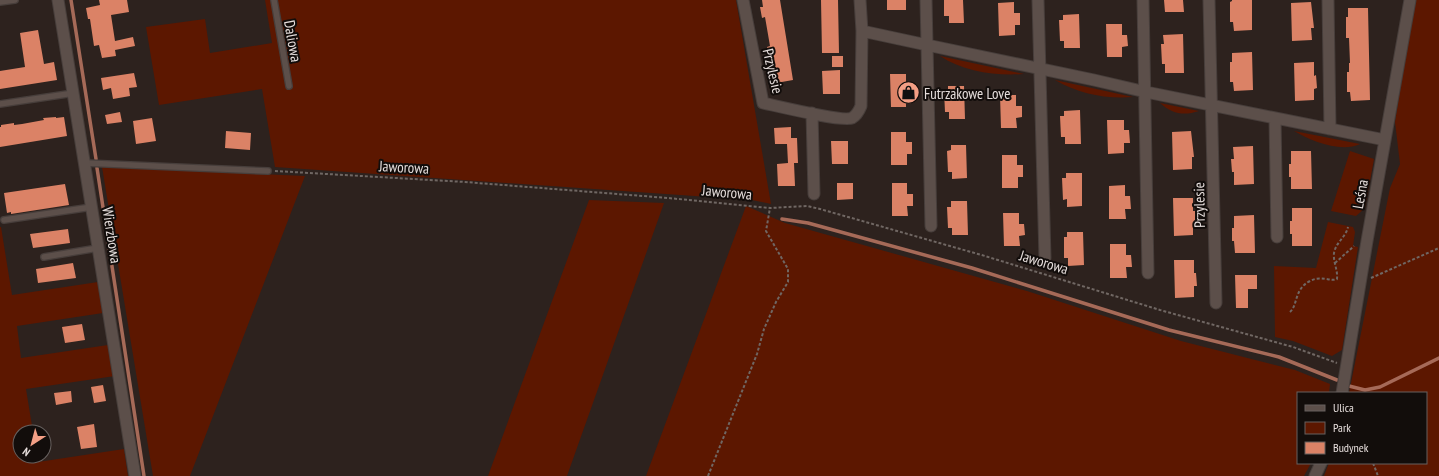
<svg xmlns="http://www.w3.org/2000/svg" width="1439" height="476" viewBox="0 0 1439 476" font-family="'PT Sans Narrow',sans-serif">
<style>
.green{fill:#5c1700}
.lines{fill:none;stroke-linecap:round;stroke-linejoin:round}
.stream{stroke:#a66a58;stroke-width:3.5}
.building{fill:#db8266}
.lane-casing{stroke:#473e3b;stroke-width:8}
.street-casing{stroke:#473e3b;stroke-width:13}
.path{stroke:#706763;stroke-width:2;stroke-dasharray:3 2;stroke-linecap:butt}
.lane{stroke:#5c4f4a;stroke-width:5.5}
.street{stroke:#5c4f4a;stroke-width:11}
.labels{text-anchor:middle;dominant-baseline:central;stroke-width:4;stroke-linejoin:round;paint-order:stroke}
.street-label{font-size:15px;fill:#e6dedc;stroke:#120d0b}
.poi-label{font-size:15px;fill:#e6dedc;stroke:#120d0b;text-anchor:start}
</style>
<rect width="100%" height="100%" fill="#2d221e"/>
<!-- green -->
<path class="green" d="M265,0H736L771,204L752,200L275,167L262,89L159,105L146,27L205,19L210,53L272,43Z
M1414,0H1439V476H1324L1329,463H1426V393H1349L1390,188L1400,164L1395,122Z
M940,56L1024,74C996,76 964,72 940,56Z
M1055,80L1133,97C1105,99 1079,94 1055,80Z
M1160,103L1199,111C1184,116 1172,114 1160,103Z
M1294,131L1360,144C1341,153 1311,141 1294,131Z
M1350,151L1374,159L1365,208L1356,216L1331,211Z
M102,167L305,176L190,476H153Z
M589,200L664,203L567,476H488Z
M746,206L785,223L1027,291L1181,341L1295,370L1330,384L1329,393H1298V463H1311L1304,476H646Z
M1328,222L1353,227L1355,232L1353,246L1358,247L1342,350L1332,356L1293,341L1275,337L1274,266L1316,268Z
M0,227H1L12,295L98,282L103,313L17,326L21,358L108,345L115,376L26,389L33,432H20V456H37L38,462L124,449L128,476H0Z"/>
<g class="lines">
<!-- stream -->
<path class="stream" d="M71,0L96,159
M97,168L144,476
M782,219L808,223L972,268L1169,330L1279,357L1337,380
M1349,386L1365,390L1380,387L1439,358"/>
</g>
<!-- building -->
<path class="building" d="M99,0H127L129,12L111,15L115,41L133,37L135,46L115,50L116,56L102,58L99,45L94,46L90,19H88L86,8L100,5Z
M762,0H780L793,80L776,83L771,57H769L767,47L770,46L765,17L762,18L760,7H763Z
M821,0H838L839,53H822Z
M887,0H906V10H887Z
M944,0H963L964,23H949V16H944Z
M1164,0H1183L1184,12H1165Z
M1232,0H1252V30L1234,31L1233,22H1230V2L1232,1Z
M1014,2V13H1020V25H1015V35L999,36L998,3Z
M1311,2L1314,28H1311L1312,40L1292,41L1291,3Z
M1348,8H1368L1370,100L1351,101L1350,92H1347V72H1349V63H1350L1349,38H1346V17H1348Z
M1079,14L1080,48H1064V41H1060L1059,20H1063V15Z
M1106,24H1122V35H1127L1128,46L1122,47V57H1107Z
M38,30L44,64L54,62L57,80L0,89V71L25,67L20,33Z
M1183,34L1184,73H1165V64H1162L1161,44H1164L1163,35Z
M1252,52L1253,90L1234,91L1233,82H1230V62H1232V53Z
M832,56H843V67H832Z
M1314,62V76L1316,75L1317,88L1314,89V100L1295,101L1294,63Z
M840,70V94H823L822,71Z
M134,73L137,87L129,88L130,96L113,99L111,88L103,90L101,78Z
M890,74H906V84H911L912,96H906V107H891Z
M948,86H964L965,119H949V112H945L944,91H948Z
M1000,95H1016V106H1022V117L1016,118L1017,128H1001Z
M1080,110L1081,144H1065V137H1061L1060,116H1064V111Z
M120,112L122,122L107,124L105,115Z
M56,117V118L64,117L67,136L0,147V127H1V125L14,123V125L22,124L44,120L43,118Z
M152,118L156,141L136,144L133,121Z
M1107,120H1124V130H1129L1130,143H1124V153L1108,154Z
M791,127V138H797L798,163H794L795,186H778L777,164L788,163L787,144H775L774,128Z
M226,131L251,133L250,150L225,148Z
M1191,131L1194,157H1192V169L1173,170L1172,132Z
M891,132H906V142H912V154H907V165H891Z
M831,141H848V164H832Z
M951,145H966L967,178L952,179V172H948L947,151L951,150Z
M1253,146L1254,184L1234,185V172H1232L1231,159H1234L1233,147Z
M1291,151H1311L1312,189H1291V177H1289V164H1291Z
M1002,155H1017V165H1023V177H1018V188H1002Z
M1066,173H1082V206L1067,207V199L1063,200L1062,178H1066Z
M837,183H853V199L837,200Z
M892,183H907V194H913V206H907L908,216H892Z
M65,184L69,205L11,214V212L7,213L4,193Z
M1125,185V196H1130L1131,209H1125L1126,219H1109V186Z
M1173,198H1193V211H1195V224H1193V235L1174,236Z
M951,201H967L968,235H952V228H948L947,207H951Z
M1292,208H1312V246H1292V234H1290V221H1292Z
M1003,213H1019V224H1024L1025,235L1019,236L1020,246H1004Z
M1254,215L1255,253H1235L1234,241H1232V228H1234V216Z
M68,229L70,243L33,248L30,234Z
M1067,232H1083L1084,265L1068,266V258H1064V237H1067Z
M1110,244H1126V255H1131L1132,267H1126L1127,278H1110Z
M1174,260H1194V273H1196L1197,286H1194V297L1175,298Z
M73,263L76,278L38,283L36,269Z
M1235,275H1257V289H1248V308H1236Z
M82,324L85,340L65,343L62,327Z
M103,385L106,401L94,403L91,387Z
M71,391L72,402L56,405L54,393Z
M94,424L97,447L81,449L77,427Z"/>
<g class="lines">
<defs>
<path id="lane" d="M274,0L289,86
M0,2L15,0
M0,104L74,93
M85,163L268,171
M4,220L92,207
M44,257L98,248"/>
<path id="street" d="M58,0L135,476
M743,0L763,103C777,106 843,122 852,118C857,115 859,111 861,106L862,31L927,45L926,0
M860,0L862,31
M1038,0L1045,258
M1143,0L1148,273
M1209,0L1216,303
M1328,0L1330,129
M812,113L814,194
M1275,118L1277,237
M931,226L927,45L1094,80L1146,92L1385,140
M1342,393L1367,241L1410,0
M1315,476L1321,463"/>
</defs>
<!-- lane casing -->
<use href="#lane" class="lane-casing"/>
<!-- street casing -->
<use href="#street" class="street-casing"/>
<!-- path -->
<path class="path" d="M275,171L465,182L668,198L770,208L807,206L820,209L985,256L1160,310L1293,347L1337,363
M1335,263L1354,246
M1371,278L1439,248
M1290,312C1298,305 1294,289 1310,281C1321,275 1331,282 1337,279C1338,270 1333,262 1334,253C1336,242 1346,237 1348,227
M1373,463L1378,476
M708,476L757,354L764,329L776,302L788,282V269L766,231L770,208"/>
<!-- lane -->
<use href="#lane" class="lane"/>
<!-- street -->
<use href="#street" class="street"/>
</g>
<!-- icons -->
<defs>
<symbol id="shop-disc" viewBox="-11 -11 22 22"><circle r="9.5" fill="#f39f85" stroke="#120d0b"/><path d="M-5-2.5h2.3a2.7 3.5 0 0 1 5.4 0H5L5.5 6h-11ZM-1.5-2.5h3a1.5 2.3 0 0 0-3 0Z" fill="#111"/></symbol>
</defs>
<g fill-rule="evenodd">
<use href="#shop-disc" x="896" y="80" width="25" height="25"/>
</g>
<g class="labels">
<!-- street labels -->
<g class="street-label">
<text transform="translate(293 41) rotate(80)">Daliowa</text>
<text transform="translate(773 71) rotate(77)">Przylesie</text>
<text transform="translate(404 167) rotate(3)">Jaworowa</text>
<text transform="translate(727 192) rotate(5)">Jaworowa</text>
<text transform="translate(1360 194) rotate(-80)">Leśna</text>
<text transform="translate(1199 205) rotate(-91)">Przylesie</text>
<text transform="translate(112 235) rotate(81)">Wierzbowa</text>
<text transform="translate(1044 262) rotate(17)">Jaworowa</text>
</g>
<!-- poi labels -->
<g class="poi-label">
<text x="924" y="93">Futrzakowe Love</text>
</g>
</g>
<!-- legend -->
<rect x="1297" y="392" width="130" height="72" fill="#120d0b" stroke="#67615f"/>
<rect x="1305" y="405" width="20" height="6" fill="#5c4f4a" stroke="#67615f"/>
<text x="1333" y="412" font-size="12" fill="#e6dedc">Ulica</text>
<rect x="1305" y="422" width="20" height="12" fill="#5c1700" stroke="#67615f"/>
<text x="1333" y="432" font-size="12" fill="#e6dedc">Park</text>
<rect x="1305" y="442" width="20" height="12" fill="#db8266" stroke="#67615f"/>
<text x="1333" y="452" font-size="12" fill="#e6dedc">Budynek</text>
<!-- north arrow -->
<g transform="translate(32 444) rotate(216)"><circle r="19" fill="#120d0b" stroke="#67615f"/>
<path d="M0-3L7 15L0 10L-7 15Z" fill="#f39f85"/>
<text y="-6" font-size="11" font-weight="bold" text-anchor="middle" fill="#e6dedc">N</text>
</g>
</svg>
